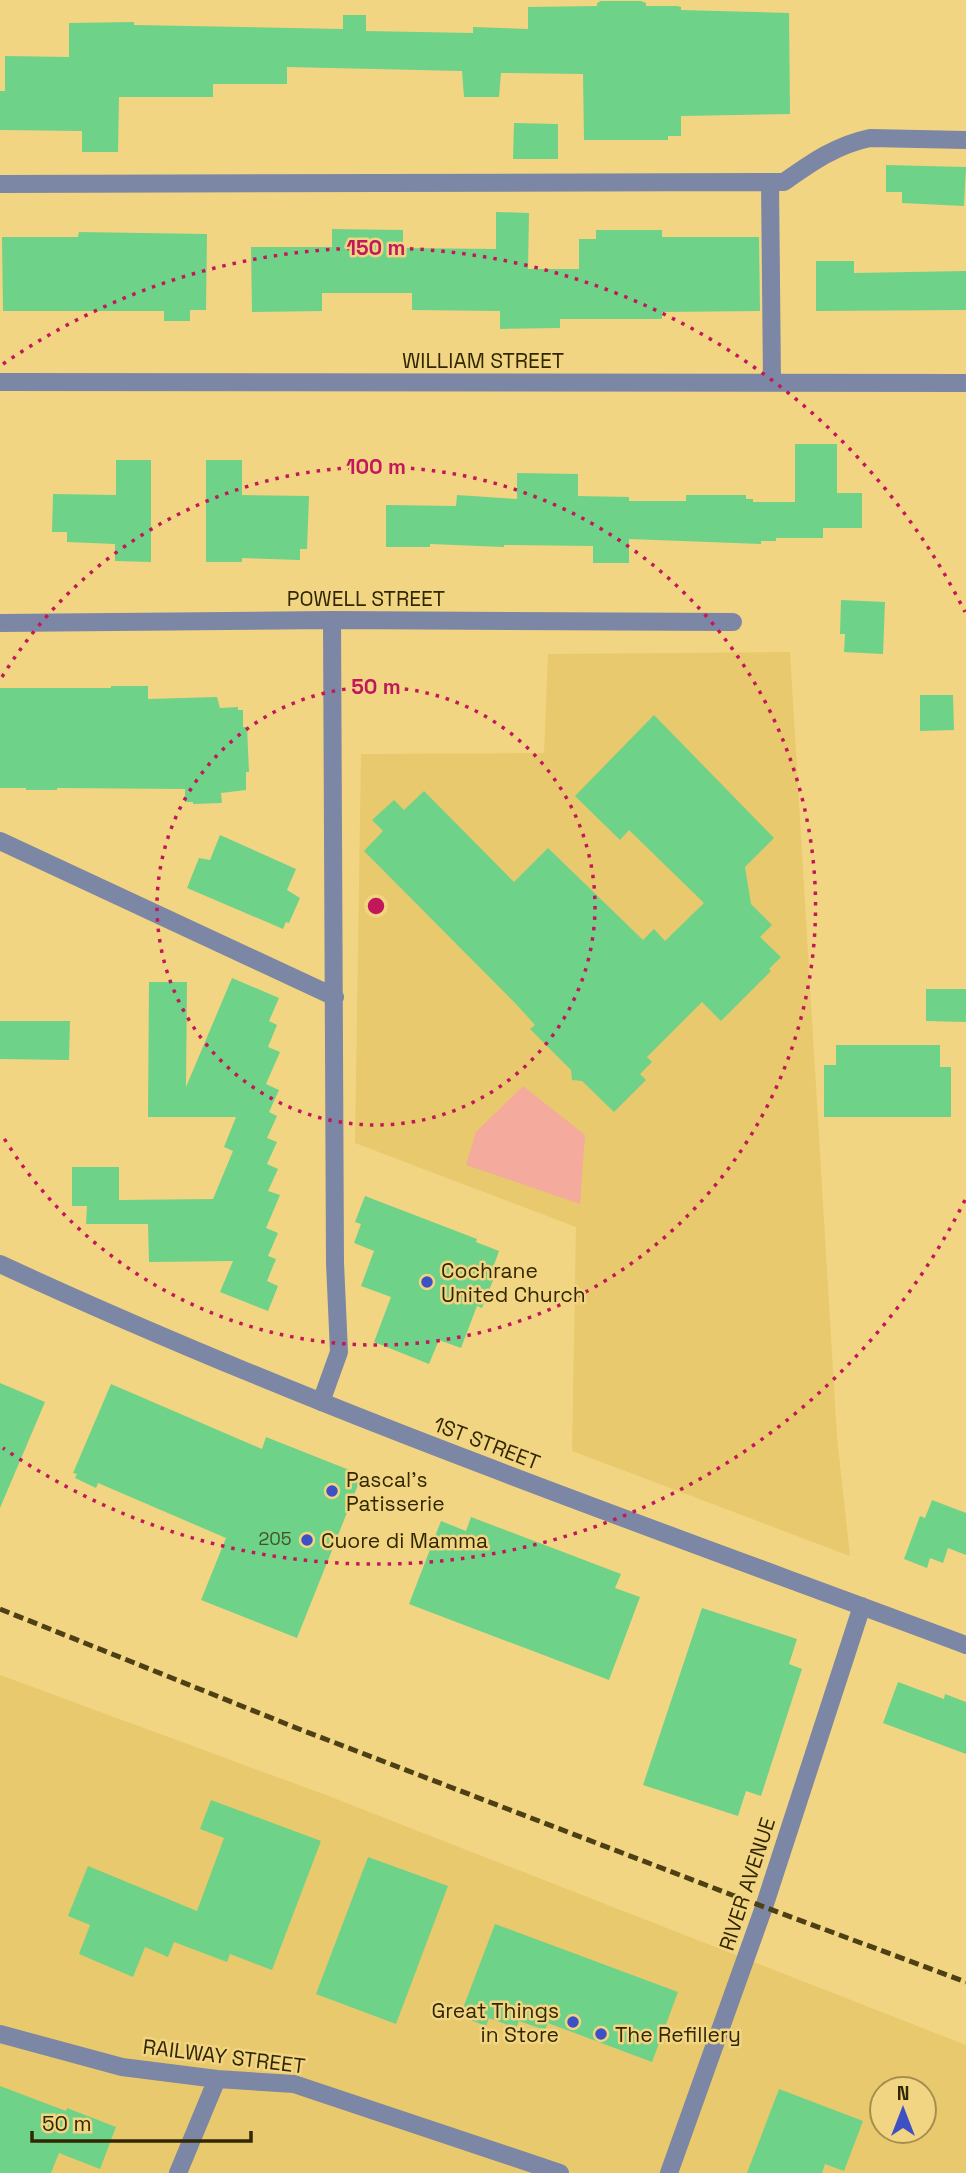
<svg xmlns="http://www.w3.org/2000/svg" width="966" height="2173" viewBox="0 0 966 2173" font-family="'Space Grotesk',sans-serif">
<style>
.built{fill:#e9c96d;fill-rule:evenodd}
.green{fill:#f4aa9c}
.building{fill:#6fd289}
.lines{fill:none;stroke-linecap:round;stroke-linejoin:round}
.minor{stroke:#7c86a5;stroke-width:18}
.rail{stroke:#4d4015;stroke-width:5;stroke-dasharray:10 5;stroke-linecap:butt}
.ring{fill:none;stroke:#c2185b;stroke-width:3.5;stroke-dasharray:3.5 7}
.poi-dot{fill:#3d51c4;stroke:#f2d582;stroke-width:2.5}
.labels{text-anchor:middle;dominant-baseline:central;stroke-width:5;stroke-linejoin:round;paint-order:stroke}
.number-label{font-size:18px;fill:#415224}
.street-label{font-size:21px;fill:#322703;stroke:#f2d582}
.poi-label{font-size:21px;fill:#322703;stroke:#f2d582;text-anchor:start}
.centre{fill:#c2185b;stroke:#f2d582;stroke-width:3.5}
.ring-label{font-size:21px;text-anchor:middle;font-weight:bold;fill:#c2185b;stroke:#f2d582;stroke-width:5;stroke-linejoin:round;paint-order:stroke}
</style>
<rect width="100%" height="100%" fill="#f2d582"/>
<!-- built -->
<path class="built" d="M790,652L837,1437L850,1556L572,1451L576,1227L355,1143L361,754L544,753L548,654Z
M0,1675L326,1795L966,2045V2173H0ZM882,2089H924V2131H882Z"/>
<!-- green -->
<path class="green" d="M523,1086L585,1135L580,1204L466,1165L476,1132Z"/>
<!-- building -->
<path class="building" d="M601,1H641L646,3V6H677L681,7V10L789,13L790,114L681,116V136H668V140H584L583,74L501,73L499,97H464L462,71L287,67V84H213V97H119L118,152H82V131L0,130V91H5V56L69,57V23L134,22V25L343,29V15H366V31L473,33V27L528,29V7L597,6V3Z
M514,123L558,124V159H513Z
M886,165L966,167L964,206L902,203V192H886Z
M496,212L529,213L528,269H579V239H596V230H662V237H759L760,311L662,312V319H560V328L500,329V311L412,310V293H322V311L252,312L251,247H332V229L403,230V248L496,249Z
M79,232L207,234L206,310H190V321H164V311H3L2,237H78Z
M816,261H854V273L966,271V310L816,311Z
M795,444H837V493H862V528H823V538H776V541H761V544L629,539V563H593V546L504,545V547L430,544V547H386V505L456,506L457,495L517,499V473L578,474V496L629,497V501H686V495H746V499H753V502H795Z
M116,460H151V562L115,561V544L67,542V532H52L53,494L116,495Z
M206,460H242V495L309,496L307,549H300V560L242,558V562H206Z
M841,600L885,602L883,654L844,652L845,634H840Z
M111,686H148V699L217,697L220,708L238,707V710H243V727H247L249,772H246V790L221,793L222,803L193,804V802H185V789L57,788V790H26V788H0V688H111Z
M920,695H953L954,730L920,731Z
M654,715L774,838L745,867L751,904L772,925L760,937L781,957L769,969L771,971L721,1021L702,1002L647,1057L652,1062L640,1074L646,1080L614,1112L582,1081L572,1080L571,1070L530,1029L535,1025L516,1004L364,851L383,831L372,820L394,800L404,810L424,791L514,882L548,848L643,940L654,929L665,941L704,903L629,830L620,840L575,796Z
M220,835L296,869L287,890L300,898L289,923L286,922L283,929L187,888L199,858L210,860Z
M232,978L279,998L269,1021L277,1025L268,1047L280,1052L266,1084L279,1090L269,1112L277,1116L267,1138L277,1142L267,1164L278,1169L268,1191L280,1195L266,1228L278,1233L268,1256L276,1259L267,1281L278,1286L268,1311L220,1292L233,1261L149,1262L148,1224H86L87,1206H72V1167H119V1200L213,1199L233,1151L224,1147L236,1117H148L149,982H187L186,1087Z
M926,989H966V1022L926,1021Z
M0,1021H70L69,1060L0,1059Z
M836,1045H940V1067H951V1117H824V1065H836Z
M365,1196L477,1239L476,1242L499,1251L490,1276L494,1278L482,1308L477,1306L461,1348L439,1340L429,1364L374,1342L391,1297L361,1286L374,1251L354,1243L361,1224L355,1222Z
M0,1383L45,1402L0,1508Z
M111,1384L262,1449L266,1437L362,1475L297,1638L201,1600L226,1538L98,1483L96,1488L75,1478L77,1474L73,1473Z
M932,1500L966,1513V1555L948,1548L943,1563L930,1558L927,1568L904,1559L920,1516L925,1518Z
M471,1517L621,1574L615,1588L640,1597L609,1680L409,1604L441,1521L466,1531Z
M702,1608L797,1639L789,1664L802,1669L761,1796L746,1791L738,1816L643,1785Z
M898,1682L944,1699L945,1694L966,1702V1754L883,1723Z
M211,1800L321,1841L272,1970L230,1954L227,1962L174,1942L168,1957L145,1947L133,1977L79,1954L90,1925L68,1916L88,1866L197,1911L224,1838L200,1829Z
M368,1857L448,1886L396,2024L316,1994Z
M495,1924L678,1992L652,2062L548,2023L545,2030L519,2021L516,2028L489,2018L486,2026L460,2016Z
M0,2086L66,2111L67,2108L116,2127L100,2169L59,2153L51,2173H0Z
M779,2089L863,2121L844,2171L825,2164L822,2173H747Z"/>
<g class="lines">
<!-- minor -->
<path class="minor" d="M770,182L772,382
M0,184L784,182C811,163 836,145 870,138L966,140
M0,382L966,383
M0,623L332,620L733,622
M0,841L335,997
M0,1264C315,1410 642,1524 966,1645
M321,1402L339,1352L335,1263L332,620
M0,2034L122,2067L217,2079L294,2084L560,2173
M178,2173L217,2079
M669,2173L764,1907L862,1606"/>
<!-- rail -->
<path class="rail" d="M0,1609L299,1729L732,1895L966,1982"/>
</g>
<!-- distance rings -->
<g class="ring">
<circle cx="376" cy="906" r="219"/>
<path d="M2 677A439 439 0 1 1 2 1135"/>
<path d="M965 1200A658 658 0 0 1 3 1448M3 364A658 658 0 0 1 965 612"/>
</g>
<!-- markers -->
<g class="poi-dot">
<circle cx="427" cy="1282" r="7"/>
<circle cx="332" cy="1491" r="7"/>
<circle cx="307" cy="1540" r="7"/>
<circle cx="573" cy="2022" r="7"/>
<circle cx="601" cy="2034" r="7"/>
</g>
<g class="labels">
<!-- number labels -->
<g class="number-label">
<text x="275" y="1538">205</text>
</g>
<!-- street labels -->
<g class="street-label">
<text x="483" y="360">WILLIAM STREET</text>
<text x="366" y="598">POWELL STREET</text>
<text transform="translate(487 1443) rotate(21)">1ST STREET</text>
<text transform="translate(747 1884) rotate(-72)">RIVER AVENUE</text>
<text transform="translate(224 2056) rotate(7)">RAILWAY STREET</text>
</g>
<!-- poi labels -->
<g class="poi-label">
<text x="441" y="1270">Cochrane<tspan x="441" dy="24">United Church</tspan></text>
<text x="346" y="1479">Pascal's<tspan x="346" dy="24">Patisserie</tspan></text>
<text x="321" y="1540">Cuore di Mamma</text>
<text x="559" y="2010" text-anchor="end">Great Things<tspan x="559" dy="24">in Store</tspan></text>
<text x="615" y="2034">The Refillery</text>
</g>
</g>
<circle cx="376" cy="906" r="10" class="centre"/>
<g class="ring-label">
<text x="376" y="255">150 m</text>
<text x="376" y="474">100 m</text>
<text x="376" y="694">50 m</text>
</g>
<!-- north arrow -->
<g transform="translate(903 2110)"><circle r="33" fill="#f2d582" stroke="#a58f4f" stroke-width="2"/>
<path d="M0-5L12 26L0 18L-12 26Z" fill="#3d51c4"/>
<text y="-10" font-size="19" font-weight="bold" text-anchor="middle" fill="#322703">N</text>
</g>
<!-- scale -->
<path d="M32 2131v10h219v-10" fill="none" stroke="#322703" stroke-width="3.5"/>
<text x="42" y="2131" font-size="21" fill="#322703" stroke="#f2d582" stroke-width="5" paint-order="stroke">50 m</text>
</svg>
